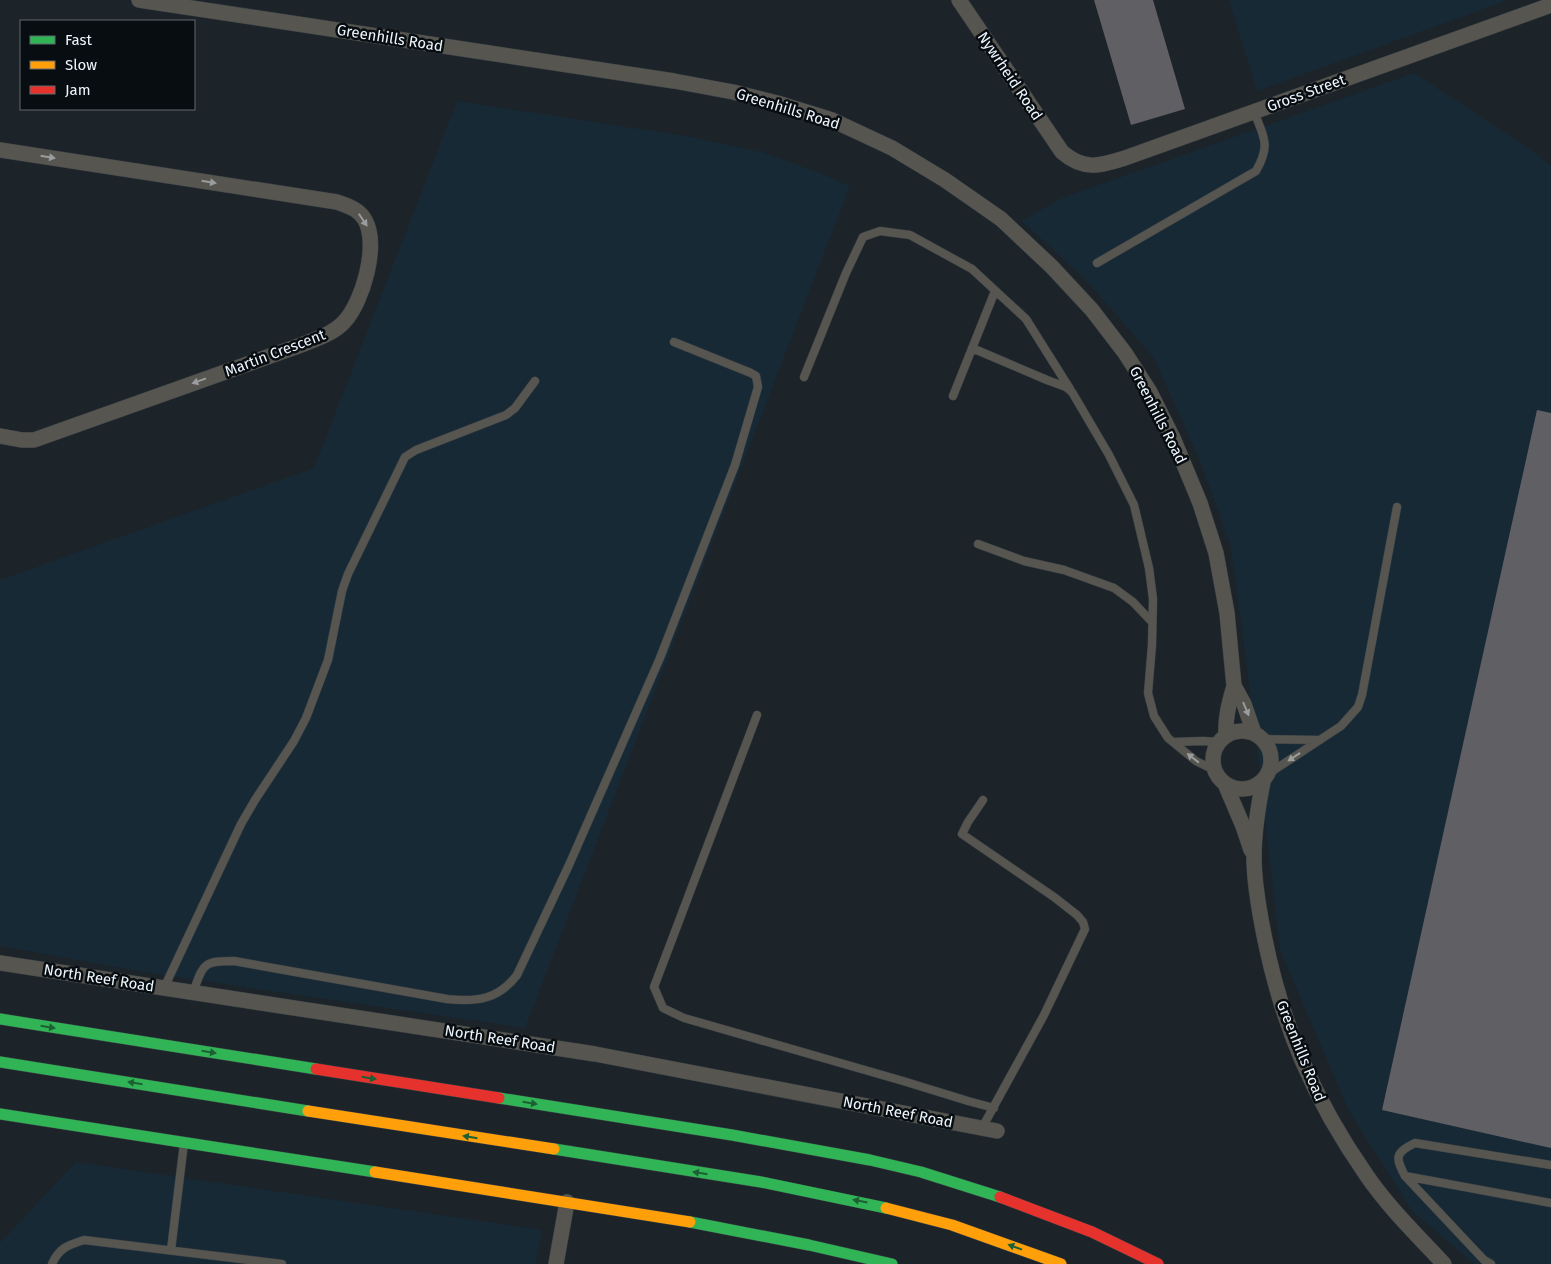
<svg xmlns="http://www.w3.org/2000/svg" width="1551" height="1264" viewBox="0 0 1551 1264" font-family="'Fira Sans',sans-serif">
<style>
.built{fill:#182936}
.building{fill:#5f5f64}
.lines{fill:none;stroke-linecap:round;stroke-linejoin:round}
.lane-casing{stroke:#3a4146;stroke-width:9}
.street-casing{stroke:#3a4146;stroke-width:16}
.fast-casing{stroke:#3a4146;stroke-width:12}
.slow-casing{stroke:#3a4146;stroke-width:12}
.jam-casing{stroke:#3a4146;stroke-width:12}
.lane{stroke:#56554f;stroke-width:8}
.street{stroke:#56554f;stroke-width:15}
.fast{stroke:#30b455;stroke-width:11}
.slow{stroke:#ff9f0a;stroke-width:11}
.jam{stroke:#e5322d;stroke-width:11}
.oneway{fill:#9a9d9d}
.oneway2{fill:#1c6033}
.labels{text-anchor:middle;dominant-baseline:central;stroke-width:5;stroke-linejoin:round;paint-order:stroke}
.street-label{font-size:15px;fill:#eef6fd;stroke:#070d11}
</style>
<rect width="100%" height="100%" fill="#1c2329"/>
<!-- built -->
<path class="built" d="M1229,0H1504L1503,2L1257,91Z
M1414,73L1533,151L1551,166V1264H1474L1412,1211L1349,1111L1280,950L1250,690L1231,547L1202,466L1154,358L1086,280L1022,221L1062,198Z
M457,101L686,136L761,152L812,170L850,186L525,1028L155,974L0,946V580L314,468Z
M76,1162L542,1230L536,1264H0V1243Z"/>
<!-- building -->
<path class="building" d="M1094,0H1153L1185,109L1131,125Z
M1537,410L1551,413V1148L1382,1110Z"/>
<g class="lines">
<defs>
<path id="lane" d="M1097,263L1256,171C1271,145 1264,137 1254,112
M972,348L1047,380L1066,387L1072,392L1109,455L1134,505L1149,568L1153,599L1152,645L1148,693L1154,716L1168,738L1196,761L1214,770
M804,377L846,273L863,237L880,231L910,235L972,269L1026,319L1070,389
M953,396L995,291
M978,544L1024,561L1064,570L1114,588L1133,602L1152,622
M757,715L654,987L663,1008L684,1018L903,1081L968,1101L994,1108
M1262,739L1320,740
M1174,742L1203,741L1219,742
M1268,774L1341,726L1358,707L1362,695L1397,507
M164,988L241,824L255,800L294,741L306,718L328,660L342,591L348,574L405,457L416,450L506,415L515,408L535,381
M193,992C204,964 202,961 234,961L447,999C476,1002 498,1000 517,975L569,865L660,658L735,465L758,387L756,376L751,373L674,342
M982,1128L1044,1015L1085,929L1083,922L1077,915L1054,897L962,834L968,822L983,800
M1405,1176L1551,1203
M171,1250L184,1143
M52,1264C59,1248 68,1245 84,1240L282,1264
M1491,1264L1484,1260L1405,1176C1395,1157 1395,1153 1415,1143L1551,1165"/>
<path id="street" d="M139,0L674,81L733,92L777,103L832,120L892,148L945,180L1001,219L1052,267L1092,310L1125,353L1150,392L1173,438L1200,503L1216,553L1227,613L1234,686L1244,704L1254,733
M959,0L1062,152C1084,171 1100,166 1125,158L1551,5
M0,150L337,202C348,206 359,209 365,220C379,245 363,302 344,322C334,333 318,338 304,344L34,440H22L0,436
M1213 760a29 29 0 1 1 58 0a29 29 0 1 1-58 0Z
M1226,736C1225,718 1229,703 1234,686
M1263,782C1258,807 1254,832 1254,857C1254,883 1259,910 1264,935C1282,1026 1314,1100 1367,1176C1389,1208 1418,1236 1444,1264
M1226,786L1243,826L1251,850
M0,963L595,1054L997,1131
M556,1264L567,1202"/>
<path id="fast" d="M0,1019L316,1069
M0,1062L308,1111
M499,1098L732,1135L870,1160L921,1172L1000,1197
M0,1114L375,1172
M554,1149L761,1182L886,1208
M690,1222L809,1245L892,1264"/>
<path id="slow" d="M308,1111L554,1149
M375,1172L690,1222
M886,1208L952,1225L1061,1264"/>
<path id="jam" d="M316,1069L499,1098
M1000,1197L1092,1232L1158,1264"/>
</defs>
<!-- lane casing -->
<use href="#lane" class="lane-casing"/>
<!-- street casing -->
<use href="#street" class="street-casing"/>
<!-- fast casing -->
<use href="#fast" class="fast-casing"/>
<!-- slow casing -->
<use href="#slow" class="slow-casing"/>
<!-- jam casing -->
<use href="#jam" class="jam-casing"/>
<!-- lane -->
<use href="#lane" class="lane"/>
<!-- street -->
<use href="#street" class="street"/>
<!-- fast -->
<use href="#fast" class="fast"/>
<!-- slow -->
<use href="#slow" class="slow"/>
<!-- jam -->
<use href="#jam" class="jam"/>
</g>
<!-- one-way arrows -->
<defs><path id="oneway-solid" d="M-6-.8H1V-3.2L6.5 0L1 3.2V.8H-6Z" transform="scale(1.25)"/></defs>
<g class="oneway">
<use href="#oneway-solid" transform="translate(48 157) rotate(9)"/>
<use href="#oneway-solid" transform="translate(209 182) rotate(9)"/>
<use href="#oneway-solid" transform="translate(363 220) rotate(56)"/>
<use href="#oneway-solid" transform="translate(199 381) rotate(160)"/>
<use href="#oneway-solid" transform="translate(1246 709) rotate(67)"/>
<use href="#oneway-solid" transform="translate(1294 757) rotate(146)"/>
<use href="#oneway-solid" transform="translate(1193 758) rotate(-142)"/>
</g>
<g class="oneway2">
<use href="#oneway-solid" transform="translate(48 1027) rotate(9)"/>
<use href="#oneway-solid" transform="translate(209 1052) rotate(9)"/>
<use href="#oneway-solid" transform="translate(369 1078) rotate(9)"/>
<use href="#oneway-solid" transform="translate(135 1083) rotate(-171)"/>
<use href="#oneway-solid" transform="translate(530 1103) rotate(9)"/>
<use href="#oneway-solid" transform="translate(470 1137) rotate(-171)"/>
<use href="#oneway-solid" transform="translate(700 1173) rotate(-171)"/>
<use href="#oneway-solid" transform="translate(860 1201) rotate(-169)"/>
<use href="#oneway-solid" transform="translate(1015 1247) rotate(-160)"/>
</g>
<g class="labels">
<!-- street labels -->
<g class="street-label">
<text transform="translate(390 38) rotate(9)">Greenhills Road</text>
<text transform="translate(1010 76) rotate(56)">Nywrheid Road</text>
<text transform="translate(1306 93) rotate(-20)">Gross Street</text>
<text transform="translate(788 109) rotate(17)">Greenhills Road</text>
<text transform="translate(275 353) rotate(-21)">Martin Crescent</text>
<text transform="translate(1158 415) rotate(63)">Greenhills Road</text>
<text transform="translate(99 978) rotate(9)">North Reef Road</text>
<text transform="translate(500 1039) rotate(9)">North Reef Road</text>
<text transform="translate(1301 1051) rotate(68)">Greenhills Road</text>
<text transform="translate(898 1112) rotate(11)">North Reef Road</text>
</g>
</g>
<!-- legend -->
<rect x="20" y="20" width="175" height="90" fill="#070d11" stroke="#636a6f"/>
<rect x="30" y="36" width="25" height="8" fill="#30b455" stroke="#636a6f"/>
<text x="65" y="45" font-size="15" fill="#eef6fd">Fast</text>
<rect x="30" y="61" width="25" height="8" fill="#ff9f0a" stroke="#636a6f"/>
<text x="65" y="70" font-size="15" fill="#eef6fd">Slow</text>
<rect x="30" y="86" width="25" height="8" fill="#e5322d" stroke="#636a6f"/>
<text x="65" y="95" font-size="15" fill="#eef6fd">Jam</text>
</svg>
